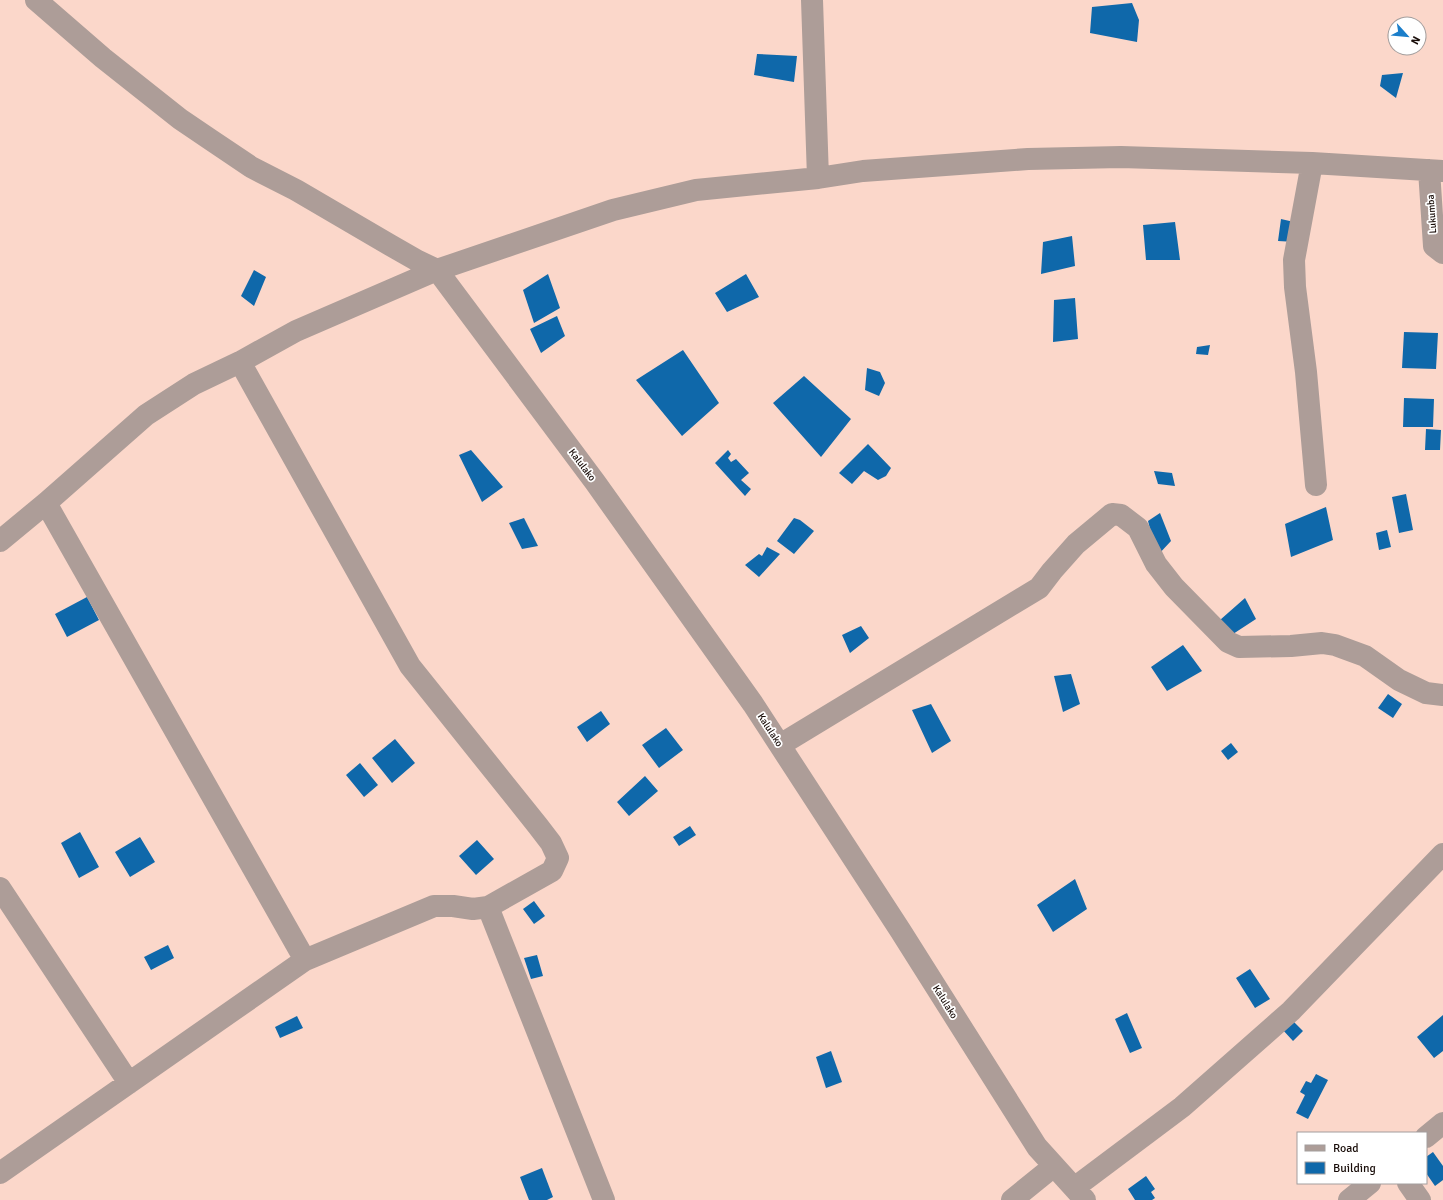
<svg xmlns="http://www.w3.org/2000/svg" width="1443" height="1200" viewBox="0 0 1443 1200" font-family="Signika,sans-serif">
<style>
.building{fill:#0f68aa}
.lines{fill:none;stroke-linecap:round;stroke-linejoin:round}
.minor{stroke:#ad9d98;stroke-width:22}
.labels{text-anchor:middle;dominant-baseline:central;stroke-width:3.5;stroke-linejoin:round;paint-order:stroke}
.street-label{font-size:10px;fill:#190d09;stroke:#fff}
</style>
<rect width="100%" height="100%" fill="#fbd7ca"/>
<!-- building -->
<path class="building" d="M1132,3L1139,20L1137,42L1090,33L1092,7Z
M757,54L797,56L794,82L754,75Z
M1403,73L1396,98L1380,86L1382,75Z
M1281,219L1294,222L1296,242L1278,241Z
M1175,222L1180,260H1146L1143,225Z
M1072,236L1075,266L1041,274L1043,242Z
M254,270L266,277L254,306L241,296Z
M548,274L560,308L534,323L523,290Z
M746,274L759,297L727,312L715,293Z
M1075,298L1078,339L1053,342L1054,300Z
M557,316L565,336L541,353L530,329Z
M1404,332L1438,333L1436,369L1402,368Z
M1210,345L1208,355L1196,354L1197,347Z
M683,350L719,403L682,436L636,380Z
M867,368L880,372L885,383L879,396L865,390Z
M804,376L851,419L821,457L773,403Z
M1404,398L1434,399L1433,427H1403Z
M1426,429L1441,430L1440,450H1425Z
M868,444L891,468L886,476L878,480L864,471L852,484L839,473Z
M471,450L503,487L482,502L459,455Z
M728,450L731,454L728,458L731,462L736,459L749,473L741,480L751,489L745,496L715,463Z
M1154,471L1172,473L1175,486L1158,484Z
M1406,494L1413,530L1399,533L1392,497Z
M1326,507L1333,540L1291,557L1285,524Z
M1160,513L1171,541L1157,556L1148,521Z
M524,518L538,546L522,549L509,523Z
M794,518L800,520L814,531L794,554L777,541Z
M1387,530L1391,547L1379,550L1376,533Z
M767,547L780,554L759,577L745,565L759,554L762,556Z
M87,597L99,620L67,637L55,614Z
M1245,598L1256,619L1233,634L1220,620Z
M861,626L869,638L850,653L842,635Z
M1183,645L1202,671L1167,691L1151,667Z
M1071,674L1080,704L1063,712L1054,676Z
M1388,694L1402,704L1393,718L1378,708Z
M931,704L951,741L932,753L912,710Z
M601,711L610,724L587,742L577,727Z
M666,728L683,750L659,768L642,745Z
M395,739L415,763L392,783L372,758Z
M1231,743L1238,752L1228,760L1221,751Z
M360,763L378,785L364,797L346,775Z
M645,776L658,791L629,816L617,802Z
M690,826L696,835L679,846L673,837Z
M80,832L99,867L79,878L61,843Z
M140,837L155,862L130,877L115,852Z
M477,840L494,859L476,875L459,856Z
M1075,879L1087,909L1053,932L1037,905Z
M534,901L545,916L534,924L523,909Z
M168,945L174,958L151,970L144,957Z
M537,955L543,976L531,979L524,958Z
M1250,969L1270,999L1255,1008L1236,978Z
M1127,1013L1142,1048L1130,1053L1115,1019Z
M1443,1015V1051L1434,1058L1417,1037Z
M297,1016L303,1028L280,1038L275,1027Z
M1292,1020L1303,1031L1293,1041L1282,1029Z
M831,1051L842,1082L826,1088L816,1057Z
M1316,1074L1328,1080L1308,1119L1296,1113L1305,1095L1300,1092L1306,1081L1311,1083Z
M1433,1152L1443,1166V1180L1435,1186L1426,1173V1157Z
M542,1168L553,1197L547,1200H529L520,1177Z
M1146,1176L1155,1189L1151,1192L1155,1198L1152,1200H1135L1128,1189Z"/>
<g class="lines">
<!-- minor -->
<path class="minor" d="M36,0L103,58L180,119L211,140L251,167L296,190L390,245L418,261L437,270L595,482L753,704L900,930L1037,1147L1085,1200
M812,0L818,178
M1312,163L1294,260L1295,287L1306,372L1316,485
M1429,170L1434,246L1443,253
M46,503L305,960
M0,541L46,503L146,415L194,384L240,362L296,331L437,270L613,210L696,190L818,178L863,171L1028,159L1121,157L1312,163L1443,171
M780,745L1039,588L1052,571L1076,544L1112,514L1121,515L1138,528L1156,564L1174,587L1228,642L1239,647L1291,646L1322,643L1335,645L1365,656L1399,680L1426,693L1443,695
M0,888L129,1083
M488,907L604,1200
M1426,1137L1443,1123
M0,1173L305,960L434,906H453L473,909L488,907L552,871L558,858L551,843L538,826L410,666L240,362
M1408,1183L1420,1200
M1074,1188L1182,1107L1291,1011L1443,854
M1012,1200L1054,1166
M1349,1200L1370,1183"/>
</g>
<g class="labels">
<!-- street labels -->
<g class="street-label">
<text transform="translate(1432 214) rotate(-94)">Lukumba</text>
<text transform="translate(582 465) rotate(53)">Kalulako</text>
<text transform="translate(770 730) rotate(57)">Kalulako</text>
<text transform="translate(945 1002) rotate(58)">Kalulako</text>
</g>
</g>
<!-- legend -->
<rect x="1297" y="1132" width="130" height="52" fill="#ffffff" stroke="#a39e9d"/>
<rect x="1305" y="1145" width="20" height="6" fill="#ad9d98" stroke="#a39e9d"/>
<text x="1333" y="1152" font-size="12" fill="#190d09">Road</text>
<rect x="1305" y="1162" width="20" height="12" fill="#0f68aa" stroke="#a39e9d"/>
<text x="1333" y="1172" font-size="12" fill="#190d09">Building</text>
<!-- north arrow -->
<g transform="translate(1407 36) rotate(117)"><circle r="19" fill="#ffffff" stroke="#a39e9d"/>
<path d="M0-3L7 15L0 10L-7 15Z" fill="#1b7eca"/>
<text y="-6" font-size="11" font-weight="bold" text-anchor="middle" fill="#190d09">N</text>
</g>
</svg>
